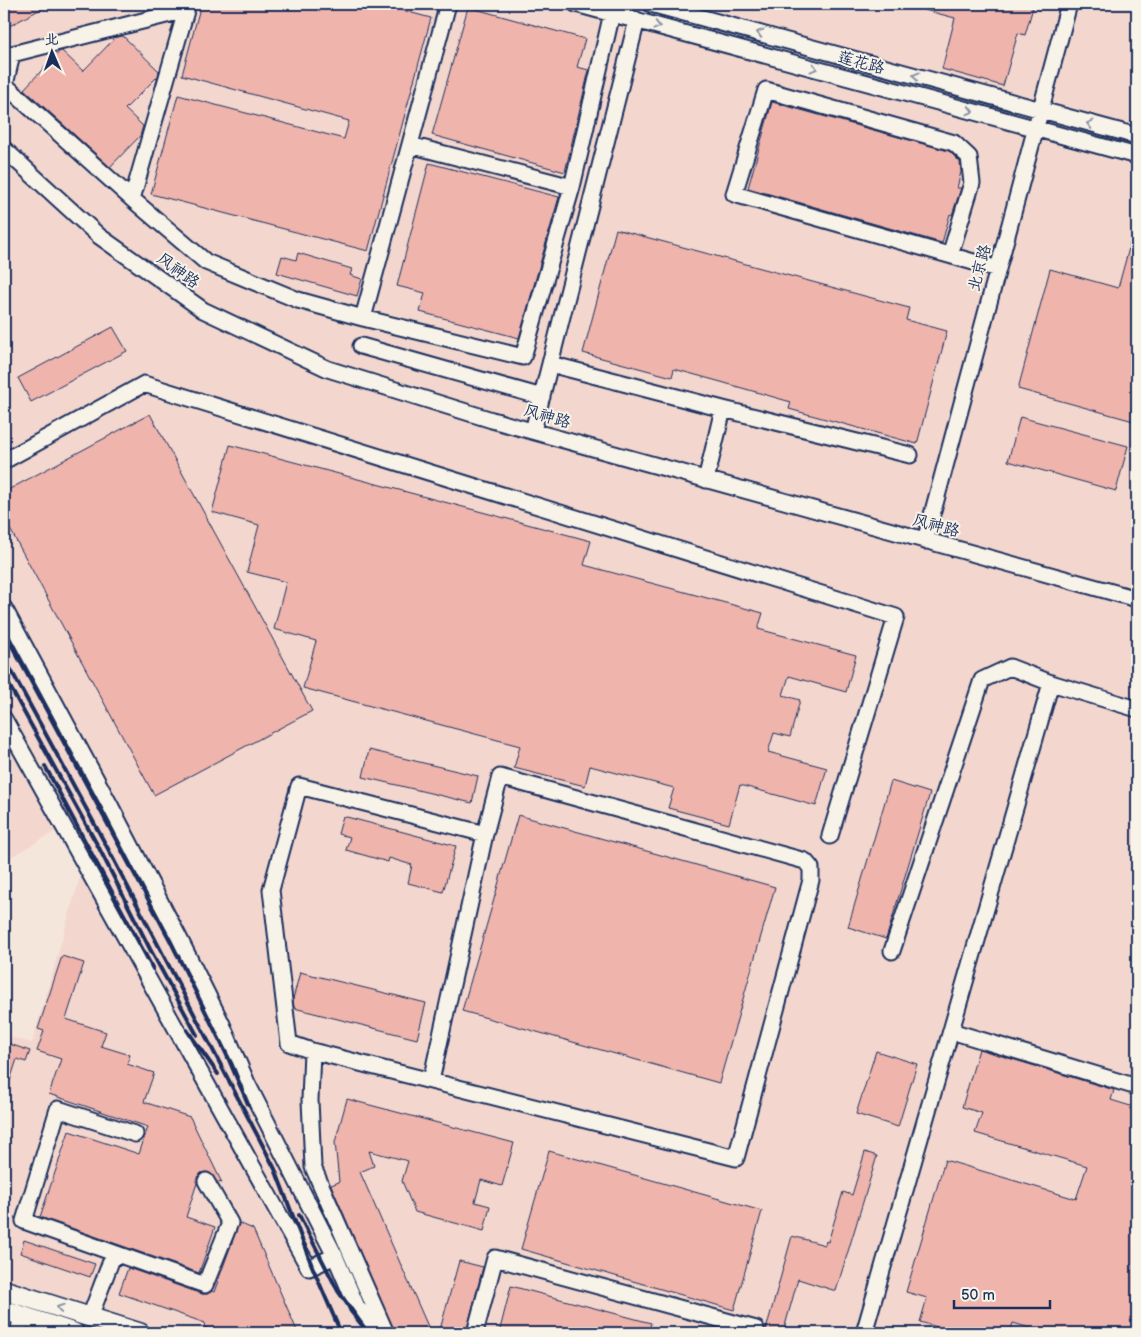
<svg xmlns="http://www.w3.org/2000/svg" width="1141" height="1337" viewBox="0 0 1141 1337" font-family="'Balsamiq Sans','LXGW WenKai TC',sans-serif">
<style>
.built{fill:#f3d7ce}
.building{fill:#efb4ac;stroke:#1b2f5e}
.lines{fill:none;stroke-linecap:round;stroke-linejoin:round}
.minor-casing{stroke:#1b2f5e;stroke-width:19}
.major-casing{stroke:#1b2f5e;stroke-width:22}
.minor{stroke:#f7f3e8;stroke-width:15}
.major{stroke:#f7f3e8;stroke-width:19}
.rail{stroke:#1b2f5e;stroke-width:4}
.oneway{stroke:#8991a3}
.labels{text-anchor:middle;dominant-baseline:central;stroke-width:4;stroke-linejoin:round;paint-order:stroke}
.street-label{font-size:16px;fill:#1b2f5e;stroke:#f7f3e8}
</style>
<rect width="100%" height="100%" fill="#f5e6dc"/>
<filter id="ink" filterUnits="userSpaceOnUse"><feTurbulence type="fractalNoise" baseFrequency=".02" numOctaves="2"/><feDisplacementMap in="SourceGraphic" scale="10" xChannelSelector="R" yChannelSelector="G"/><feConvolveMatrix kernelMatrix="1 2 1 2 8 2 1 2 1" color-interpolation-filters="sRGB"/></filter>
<g filter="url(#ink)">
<!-- built -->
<path class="built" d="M4,4H576L1137,156V1333H4V1035L32,1043L84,863L63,827L4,861Z
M651,4H1137V136Z"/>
<!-- building -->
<path class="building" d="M4,4H50L4,29Z
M201,4H378L431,18L368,251L151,194L178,95L344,139L349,121L182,75Z
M913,4H1034L1025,35L1018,33L1003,86L942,69L955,18L913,7Z
M468,7L585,39L577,67L589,70L565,172L432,135Z
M123,36L159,71L158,76L125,109L143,126L140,136L110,167L24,89L60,51H62L83,71L116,37Z
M772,102L949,151L960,162L961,172L957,188H961L952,215L950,214L942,243L748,188Z
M429,163L559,197L519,338L420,312L425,293L397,286Z
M616,229L909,308L906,320L947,331L917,444L789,409L791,402L721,382L674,369L672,377L583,353Z
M1134,230H1137V422L1018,389L1050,269L1118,288Z
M298,253L352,269L350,275L362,279L357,296L277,273L282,256L296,260Z
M113,327L127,351L31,402L18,378Z
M150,414L312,711L154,795L4,518V492Z
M1020,417L1128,446L1116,491L1008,461Z
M230,445L591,541L584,565L763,613L758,629L856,655L846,692L789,676L783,695L800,700L790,737L774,733L768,752L827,768L816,806L740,785L729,824L668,808L674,788L590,766L585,786L514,768L520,746L303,688L316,641L274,629L286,582L247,572L259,525L212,512Z
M369,750L478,776L472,803L363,777Z
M891,781L930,793L886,939L848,927Z
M518,815L775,887L719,1083L462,1011Z
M343,816L456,846L443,892L408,883L412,865L389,858L388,862L346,850L350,837L338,834Z
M62,956L84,963L66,1019L106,1032L101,1046L130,1055L127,1064L154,1073L144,1102L190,1117L222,1183L217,1182L210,1173L206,1172L201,1173L198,1177L197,1183L186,1217L215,1227L199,1273L40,1217L69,1131L139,1154L148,1127L49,1094L61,1059L37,1051L44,1031L38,1029Z
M300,972L426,1003L417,1039L294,1008L293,999Z
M4,1042L30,1051L26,1062L17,1059L6,1093L4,1092Z
M979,1049L1114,1090L1111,1100L1137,1108V1333H1036L1037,1330L1013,1323L1010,1333H958L920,1322L927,1298L906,1292L945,1160L1076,1199L1087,1166L975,1133L982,1113L962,1107Z
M876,1051L917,1064L898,1127L856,1114Z
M347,1099L514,1143L502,1186L481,1180L475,1202L490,1206L484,1231L415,1212L402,1181L408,1161L369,1151L374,1166L360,1172L430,1331L424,1333H395L331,1185L339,1182L335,1142Z
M549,1151L762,1211L734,1310L521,1249Z
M865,1152L877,1156L836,1291L798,1279L783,1333H765L792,1236L825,1245L826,1241L828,1242L843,1192L852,1195Z
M239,1223L253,1229L298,1333H224L204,1327L205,1323L119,1293L128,1268L202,1294H207L212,1291L214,1292Z
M24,1240L95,1264L90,1277L20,1253Z
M459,1261L483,1267L466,1333H439Z
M511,1286L651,1323L648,1333H499Z"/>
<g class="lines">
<defs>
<path id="minor" d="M188,4L132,199L206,262L298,300L363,318L448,4H446
M576,4L1137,156
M651,4L1137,136
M410,145L572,187L612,13
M4,149L99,236L203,310L328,369L492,420L1137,599
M132,199L5,85L12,54L186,10
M950,255L972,183L969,157L954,143L766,90L734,194L998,269
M363,318L523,357L572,187
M361,346L542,397
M550,364L723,409L706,480
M723,409L910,455
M533,431L637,20
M4,461L144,384L896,617L830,836
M925,541L1069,4
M4,608L111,807L179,938L221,1022L247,1083L335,1256L357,1307L378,1333
M4,719L309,1268L335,1256
M892,951L982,680L1010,667L1051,683
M951,1031L1137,1087
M312,1051L289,1043L271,890L299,786L485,834L500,777L805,861L811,868V880L736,1158L312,1051L310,1100L313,1167L386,1333
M431,1081L485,834
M114,1253L24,1221L58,1109L135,1134
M90,1317L114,1253L205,1285L230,1223L206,1181
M18,1333L22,1316
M475,1333L495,1258L756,1329L755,1333
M864,1333L1051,683L1137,709"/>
<path id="major" d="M4,1290L140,1333
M4,1310L74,1333"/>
</defs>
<!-- minor casing -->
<use href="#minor" class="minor-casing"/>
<!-- major casing -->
<use href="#major" class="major-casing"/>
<!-- minor -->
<use href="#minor" class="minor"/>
<!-- major -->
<use href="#major" class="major"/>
<!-- rail -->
<path class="rail" d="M4,631L170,940L232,1065L248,1104
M4,657L107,847L275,1169L312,1266L341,1333
M4,676L99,848L150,949L197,1035
M45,766L153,969
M187,1030L218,1074
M299,1215L338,1291L368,1333"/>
</g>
<!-- one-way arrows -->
<defs><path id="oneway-chevron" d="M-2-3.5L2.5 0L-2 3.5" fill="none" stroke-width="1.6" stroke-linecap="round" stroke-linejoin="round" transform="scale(1.25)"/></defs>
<g class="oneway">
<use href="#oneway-chevron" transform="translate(657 26) rotate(15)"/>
<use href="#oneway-chevron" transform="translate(760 33) rotate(-165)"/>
<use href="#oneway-chevron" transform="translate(814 68) rotate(15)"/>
<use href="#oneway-chevron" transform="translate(916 76) rotate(-165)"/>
<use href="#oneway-chevron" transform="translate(970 111) rotate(15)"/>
<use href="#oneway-chevron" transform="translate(1090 124) rotate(-165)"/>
<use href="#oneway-chevron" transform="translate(60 1308) rotate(-162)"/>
</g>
</g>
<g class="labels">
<!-- street labels -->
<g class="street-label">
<text transform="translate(861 63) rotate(15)">莲花路</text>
<text transform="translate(980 268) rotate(-75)">北京路</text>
<text transform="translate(178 271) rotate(36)">风神路</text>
<text transform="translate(547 417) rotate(16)">风神路</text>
<text transform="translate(936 526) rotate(15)">风神路</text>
</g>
</g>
<!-- margin -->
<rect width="1141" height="1337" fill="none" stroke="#f7f3e8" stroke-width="20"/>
<rect x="10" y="10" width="1121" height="1317" fill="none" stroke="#1b2f5e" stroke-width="2" filter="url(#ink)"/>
<!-- north arrow -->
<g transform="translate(52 52) rotate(358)" stroke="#f7f3e8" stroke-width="4" paint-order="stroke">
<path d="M0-4L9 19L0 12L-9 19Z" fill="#1b2f5e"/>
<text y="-8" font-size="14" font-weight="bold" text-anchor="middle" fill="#1b2f5e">北</text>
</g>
<!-- scale -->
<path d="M954 1300v8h96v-8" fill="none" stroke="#1b2f5e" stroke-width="2.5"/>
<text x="961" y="1300" font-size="15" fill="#1b2f5e" stroke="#f7f3e8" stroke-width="4" paint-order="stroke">50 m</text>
</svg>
